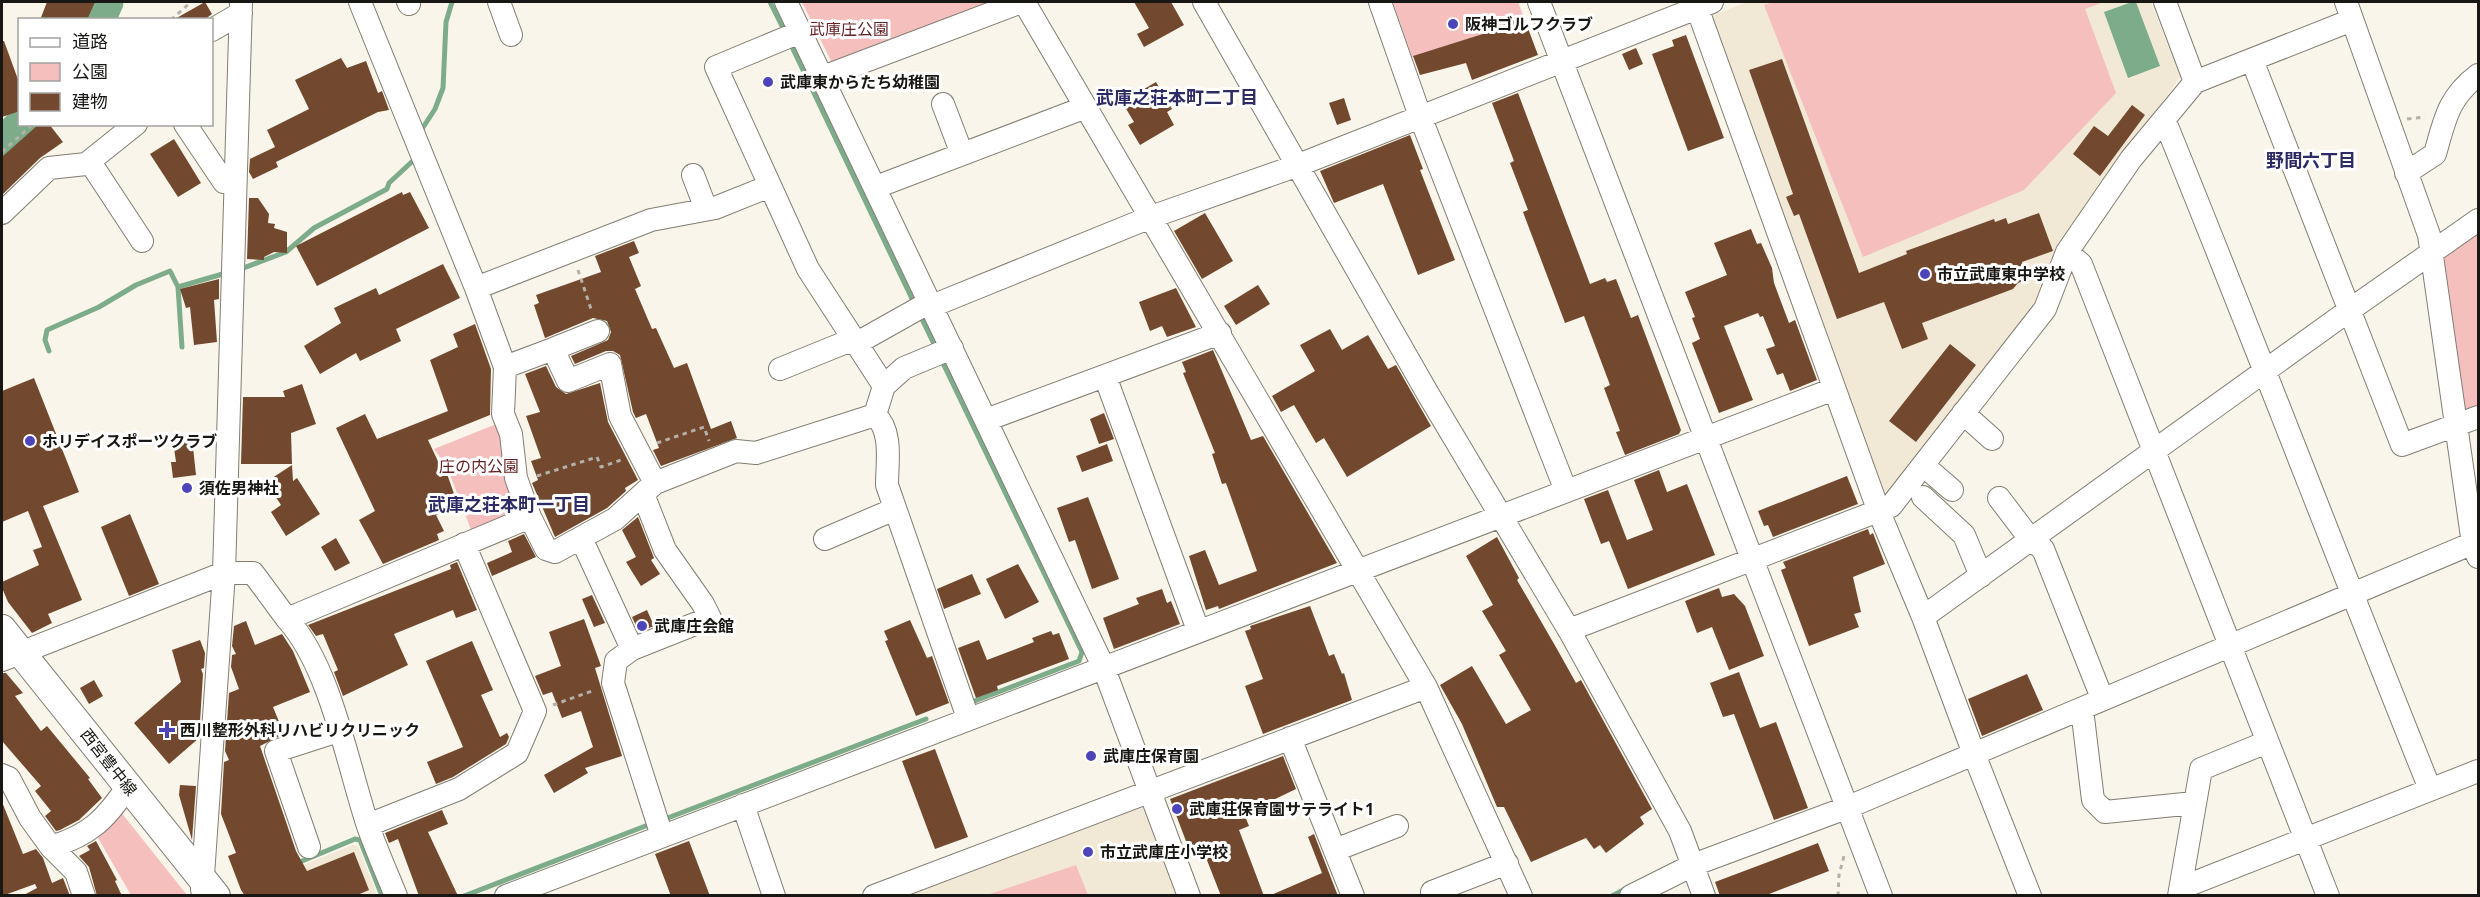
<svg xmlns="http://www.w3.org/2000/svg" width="2480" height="897" viewBox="0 0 2480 897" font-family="'Noto Sans','Noto Sans JP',sans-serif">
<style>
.built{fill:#f1e8d6}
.green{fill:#f5bfbe}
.water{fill:#7dac8b}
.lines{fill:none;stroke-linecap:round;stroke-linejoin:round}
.stream{stroke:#7dac8b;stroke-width:5}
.river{stroke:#7dac8b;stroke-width:33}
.building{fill:#72492e}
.minor-casing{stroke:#817d72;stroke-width:24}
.major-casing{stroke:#817d72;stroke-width:30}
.path{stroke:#b5b1a9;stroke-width:3;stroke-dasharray:4.5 4.5;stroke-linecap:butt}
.minor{stroke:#fff;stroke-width:22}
.major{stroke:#fff;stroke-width:28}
.poi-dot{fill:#4d44ba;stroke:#fff;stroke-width:2}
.labels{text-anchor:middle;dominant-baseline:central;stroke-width:6;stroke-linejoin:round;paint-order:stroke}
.poi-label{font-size:16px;font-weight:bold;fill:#181713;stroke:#fff;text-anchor:start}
.park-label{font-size:16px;fill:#672226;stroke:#fff}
.street-label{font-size:16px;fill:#181713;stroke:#fff}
.neighbourhood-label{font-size:18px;font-weight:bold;fill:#2d2b66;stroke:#fff}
</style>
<rect width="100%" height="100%" fill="#faf5ea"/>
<!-- built -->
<path class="built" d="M1747,2H2151L2180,77L2063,242L2043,305L1890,497L1877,494L1708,17Z
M1137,805L1146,809L1182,896H895Z
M353,845L358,846L377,895H266L261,882Z"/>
<!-- green -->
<path class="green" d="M802,2H1003L837,64L831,61Z
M1393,2H1518L1523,15L1489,32L1412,57Z
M1773,2H2104L2085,9L2116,93L2024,190L1863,257L1764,5Z
M2478,228V410L2471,413L2461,408L2442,258Z
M499,423L519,513L473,535L447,467L434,449Z
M120,811L187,895H131L98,838Z
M1076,865L1088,895H987Z"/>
<!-- water -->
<path class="water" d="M2132,2H2136L2160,66L2128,78L2104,12Z"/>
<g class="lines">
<!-- stream -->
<path class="stream" d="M770,2L783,28
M793,49L915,305
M422,135V129L435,109L443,88L446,22L452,2
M238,270L286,252L314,228L387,189L389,183L417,157
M178,287L182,347
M919,313L936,348
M49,351L45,340L47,330L99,307L136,285L170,271L178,287L226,273
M941,359L1082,652L1079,661L972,702
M665,819L926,719
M295,864L355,839L360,840L382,896
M464,896L648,825
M1612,896L1627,888"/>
<!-- river -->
<path class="river" d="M99,20L107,2
M2,143L22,124"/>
</g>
<!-- building -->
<path class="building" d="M47,2H95L87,20H40Z
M205,2L212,14L204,20H173Z
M1134,2H1171L1184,25L1144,47L1137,34L1149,28Z
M1523,15L1538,55L1472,80L1466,63L1420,75L1413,56L1489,32Z
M1686,35L1724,138L1688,151L1652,54L1674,46L1672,40Z
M2,41H4L20,85V111L2,117Z
M1636,48L1643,64L1629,70L1622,54Z
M341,58L347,68L366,61L378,93L382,91L389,110L378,112L276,162L278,167L253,179L249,172L250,159L275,147L267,130L309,109L295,80Z
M1782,59L1859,273L1907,254L1906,251L1994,219L1995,222L2006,218L2008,224L2039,213L2053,251L2022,262L2028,279L2018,283L2013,289L1922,323L1928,339L1902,349L1884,302L1837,319L1799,214L1794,216L1786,197L1793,194L1749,70Z
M1156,82L1172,109L1167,112L1174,125L1140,145L1128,125L1134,122L1122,102Z
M1518,93L1590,284L1605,278L1607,282L1616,279L1631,318L1638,315L1681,430L1679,434L1625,455L1616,432L1620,431L1604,388L1610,385L1584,316L1565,323L1523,212L1528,210L1510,163L1514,161L1492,103Z
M1344,98L1351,120L1337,125L1329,103Z
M2132,105L2145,115L2100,176L2073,154L2094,126L2108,136Z
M39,124H49L63,142L40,158L2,195V157Z
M1410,135L1423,169L1420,170L1455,260L1418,275L1383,184L1334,203L1320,171Z
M174,139L201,183L178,197L150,154Z
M402,192L403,195L410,192L429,228L317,286L296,246Z
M249,198H258L269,214L268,223L275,224L274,228L287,232V253L274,252L264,257V260L247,259Z
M1205,213L1233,261L1202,279L1174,231Z
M1751,229L1757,244L1761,243L1772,268L1774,283L1789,323L1795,320L1817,380L1790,391L1783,373L1777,375L1766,349L1775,346L1763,316L1760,317L1758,313L1724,326L1753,400L1719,413L1692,343L1700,339L1692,318L1695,317L1685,292L1727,275L1714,243Z
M634,241L639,253L629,257L641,286L635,289L652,329L656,328L674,368L687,363L711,429L731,421L737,438L661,466L653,450L659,448L646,414L636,418L633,412L620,355L613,351H606L575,364L571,356L608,340L611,332L607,321L593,318L545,338L534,305L539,303L536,295L601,272L595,256Z
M443,264L460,298L396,329L401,341L360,361L356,353L320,374L304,346L341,323L334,308L376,288L379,295Z
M219,279V299L214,300L217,342L194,345L190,307L186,308L180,289Z
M1258,285L1270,304L1236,325L1224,306Z
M1176,288L1196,327L1167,337L1162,326L1150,331L1139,302Z
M475,324L491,369L490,415L428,440L443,472L446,471L458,505L436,515L444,531L437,534L439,540L383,564L359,520L375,511L336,428L365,414L377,439L448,411L430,360L458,347L453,334Z
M1330,329L1342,350L1368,335L1388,369L1396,365L1431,426L1347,477L1324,438L1316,443L1294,405L1281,412L1272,396L1315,371L1300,345Z
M1950,344L1976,365L1916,442L1889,421Z
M1213,350L1251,440L1263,436L1337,563L1219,609L1218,606L1206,610L1189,556L1205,550L1219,585L1257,571L1226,483L1222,484L1212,454L1215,453L1183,373L1186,372L1182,362Z
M546,366L556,387L566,394L600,383L608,422L638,480L625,488L626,491L607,508L555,537L532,483L538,480L531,461L541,458L526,416L540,412L525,374Z
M34,378L79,492L43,506L82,600L48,614L52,623L32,633L8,602L2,588V582L39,565L33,550L42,547L28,511L2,522V391Z
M302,384L316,424L291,433L292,464H241L243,397H285L283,391Z
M1104,413L1114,439L1099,444L1090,419Z
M192,438L196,475L173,478L171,462H176L173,441Z
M1107,444L1113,461L1082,472L1076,456Z
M292,465L293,481L297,478L320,514L286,536L271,512L281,505L266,482Z
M1659,470L1667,492L1687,484L1715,555L1628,589L1609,541L1601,544L1584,499L1608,490L1627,540L1653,530L1634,480Z
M1847,476L1858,504L1773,537L1768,525L1764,526L1758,511Z
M1088,497L1119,579L1092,589L1075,540L1069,542L1057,508Z
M130,514L159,584L129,596L101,527Z
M638,517L654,558L651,560L660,574L641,586L626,562L636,557L622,530Z
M1868,529L1870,535L1873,533L1885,564L1853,577L1861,612L1854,614L1859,627L1809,646L1781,570L1786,568L1783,562Z
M524,534L536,557L492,576L487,563L512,552L508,541Z
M1497,537L1519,578L1517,580L1557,649L1576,683L1581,680L1652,809L1640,817L1644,824L1606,853L1600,845L1594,849L1586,838L1531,862L1504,807H1497L1462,724L1440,685L1472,666L1506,724L1531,710L1499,655L1506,651L1482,611L1493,605L1466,556Z
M336,538L350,563L335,571L321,547Z
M457,562L477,610L456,618L453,610L394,634L408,665L343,696L334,672L338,670L323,634L316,636L308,625L451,569L450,565Z
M1018,564L1039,602L1005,619L986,579Z
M972,574L981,594L944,609L937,589Z
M1719,588L1722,597L1734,594L1745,606L1764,656L1729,670L1712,627L1697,633L1685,601Z
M1162,589L1167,603L1171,601L1180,624L1114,649L1103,618L1139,604L1136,598Z
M592,595L605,623L594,627L582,599Z
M1310,606L1329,656L1334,654L1342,674L1344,673L1352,700L1263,734L1245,686L1263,679L1245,631L1251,629L1250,626Z
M647,610L654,626L639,632L632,617Z
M584,619L601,666L595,668L622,756L585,768L588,773L554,793L544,775L593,747L581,711L562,718L552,692L543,695L535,676L561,666L549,632Z
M910,620L927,658L932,656L949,703L916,716L885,641L888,640L884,631Z
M246,621L255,645L282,634L293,651L310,692L273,707L284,734L260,746L296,851L307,871L354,852L369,890L355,896H245L241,890L228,856L236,853L221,814L224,762L229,760L225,751L229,693L239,689L231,667L232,655L236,654L232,646L234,626Z
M1051,631L1053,635L1059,633L1069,659L997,686L998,690L976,698L958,648L979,640L987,660L1034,642L1032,638Z
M200,640L205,653L204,668L201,669L203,674L199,738L169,764L134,723L181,682L172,650Z
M472,641L493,690L481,695L500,737L507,733L509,737L506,744L453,777L436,784L427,762L463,747L426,661Z
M1739,672L1760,728L1776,722L1808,808L1774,820L1734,714L1723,717L1710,683Z
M2,673H6L23,693L15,696L41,731L47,726L90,778L88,779L102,798L79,820L60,830L56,831L45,816L51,811L35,791L41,786L2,741Z
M2027,674L2043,710L1982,736L1968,699Z
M94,680L103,696L89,704L80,688Z
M935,749L968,837L935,849L902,761Z
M1283,756L1296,789L1244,814L1249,826L1239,830L1264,896H1221L1203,850L1199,852L1196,846L1189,849L1170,799Z
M180,785L196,786L192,840L179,795Z
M2,802L23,854L36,849L43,858L52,883L63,878L70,896H22L37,888L35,884L2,896Z
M442,810L448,824L428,832L458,896H419L398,839L389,843L385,833Z
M1314,834L1338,896H1269L1322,873L1308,837Z
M96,841L117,880L115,881L122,896H97L89,867L79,856L90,850L87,846Z
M689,841L710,896H671L655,854Z
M1818,843L1829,871L1764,896H1720L1715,882Z"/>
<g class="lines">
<defs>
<path id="minor" d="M360,2L476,288L505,367L503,414L511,434L516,478L530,517
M408,2L409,4
M499,2L511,35
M786,2L1103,666L1189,896
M1024,2L1426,687L1521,896
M1204,2L1428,394L1569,630L1680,831L1704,896
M1380,2L1420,116L1566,491
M1539,2L1881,896
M1695,2L1879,512L1923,617L1974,754L2030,896
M2165,2L2195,82
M2346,2L2429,235L2473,544L2478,557
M212,30L241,13
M800,32L716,67L808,269L884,386
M2252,60L2402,445L2478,417
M823,77L1021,2
M943,104L962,154
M2164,119C2255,342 2340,566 2430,789
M185,124L224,182L235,181
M90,162L142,241
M2406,173L2435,154C2445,119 2448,98 2478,75
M693,175L706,209
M876,187L1086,107
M2,213L49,168L86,164L136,124
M2067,252L2081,264L2328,896
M476,288L651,220L715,208L770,186
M932,306L1151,217L1296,166L1712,2
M553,349L598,331
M505,367L553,349L568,381L610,364L620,416L655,483
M780,369L844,343H857L930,302
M1105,376L1198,630
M1963,413L1992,439
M875,415C893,431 887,463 887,485L968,718
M986,420L1220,333
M1923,465L1952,490
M643,494L665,550L703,604L710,618L632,649L616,661L613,683L662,836
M1923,497L1964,535L1981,576
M1999,498L2031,540L2043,549L2102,698
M581,538L632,649
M825,539L895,509
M1923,617L2351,309L2478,220
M287,619C330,666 347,762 367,823C375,847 386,871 396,896
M1569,630L1891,506L2045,309L2067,252L2131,159L2195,82L2352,20
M2,660L224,573H253L287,619L530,517L546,549L555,552L615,519L655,483L736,451L756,453L875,415L884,386L904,368L952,348
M2082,709L2093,800L2105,812L2194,803
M1290,738L1353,896
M2,775L9,778L30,818L51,847L76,872L84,896
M743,805L774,896
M368,825L459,789L517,753L535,711L464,544
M51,847C90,835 106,819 128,786
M309,847L276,751L338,731
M1335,850L1397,826
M2181,888L2478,771
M202,890L224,573L241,2
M1432,892L1507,863
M506,896L1834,389
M874,896L1426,687
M1631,896L1693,865L1846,808L2478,541
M2179,896L2201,769L2267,742"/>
<path id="major" d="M2,629L216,896"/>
</defs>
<!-- minor casing -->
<use href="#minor" class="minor-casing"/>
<!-- major casing -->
<use href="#major" class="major-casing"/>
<!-- path -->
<path class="path" d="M171,20L191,2
M2407,119L2425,117
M2,152L33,124
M578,270L592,312
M657,443L704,427L709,441
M537,476L597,457L601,467L621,460
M553,705L595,690
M1838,896L1839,875L1844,856"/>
<!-- minor -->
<use href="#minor" class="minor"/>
<!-- major -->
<use href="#major" class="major"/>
</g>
<!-- markers -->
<g class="poi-dot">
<circle cx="1453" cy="24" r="6"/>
<circle cx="768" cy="82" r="6"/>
<circle cx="1925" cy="274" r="6"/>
<circle cx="30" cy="441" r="6"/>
<circle cx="187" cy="488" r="6"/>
<circle cx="642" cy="626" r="6"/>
<path d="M164 721h6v6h6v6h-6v6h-6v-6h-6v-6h6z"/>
<circle cx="1091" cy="756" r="6"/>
<circle cx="1177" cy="809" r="6"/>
<circle cx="1088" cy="852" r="6"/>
</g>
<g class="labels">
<!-- poi labels -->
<g class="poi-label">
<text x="1465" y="24">阪神ゴルフクラブ</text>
<text x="780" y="82">武庫東からたち幼稚園</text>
<text x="1937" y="274">市立武庫東中学校</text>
<text x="42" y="441">ホリデイスポーツクラブ</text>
<text x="199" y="488">須佐男神社</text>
<text x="654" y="626">武庫庄会館</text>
<text x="180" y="730">西川整形外科リハビリクリニック</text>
<text x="1103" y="756">武庫庄保育園</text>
<text x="1189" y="809">武庫荘保育園サテライト1</text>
<text x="1100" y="852">市立武庫庄小学校</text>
</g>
<!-- park labels -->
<g class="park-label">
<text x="849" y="29">武庫庄公園</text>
<text x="479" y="466">庄の内公園</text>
</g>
<!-- street labels -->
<g class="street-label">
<text transform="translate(109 762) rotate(52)">西宮豊中線</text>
</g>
<!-- neighbourhood labels -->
<g class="neighbourhood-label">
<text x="1177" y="97">武庫之荘本町二丁目</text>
<text x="2311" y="160">野間六丁目</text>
<text x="509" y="504">武庫之荘本町一丁目</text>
</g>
</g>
<!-- border -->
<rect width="2480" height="897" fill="none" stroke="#181713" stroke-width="6"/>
<!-- legend -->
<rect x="18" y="18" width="195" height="108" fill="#ffffff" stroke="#a3a2a1" stroke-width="1.5"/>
<rect x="30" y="38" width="30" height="9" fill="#ffffff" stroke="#a3a2a1" stroke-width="1.5"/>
<text x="72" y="48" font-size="18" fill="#181713">道路</text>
<rect x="30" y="63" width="30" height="18" fill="#f5bfbe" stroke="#a3a2a1" stroke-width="1.5"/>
<text x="72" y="78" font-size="18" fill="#181713">公園</text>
<rect x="30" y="93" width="30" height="18" fill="#72492e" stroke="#a3a2a1" stroke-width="1.5"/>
<text x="72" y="108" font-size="18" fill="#181713">建物</text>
</svg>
